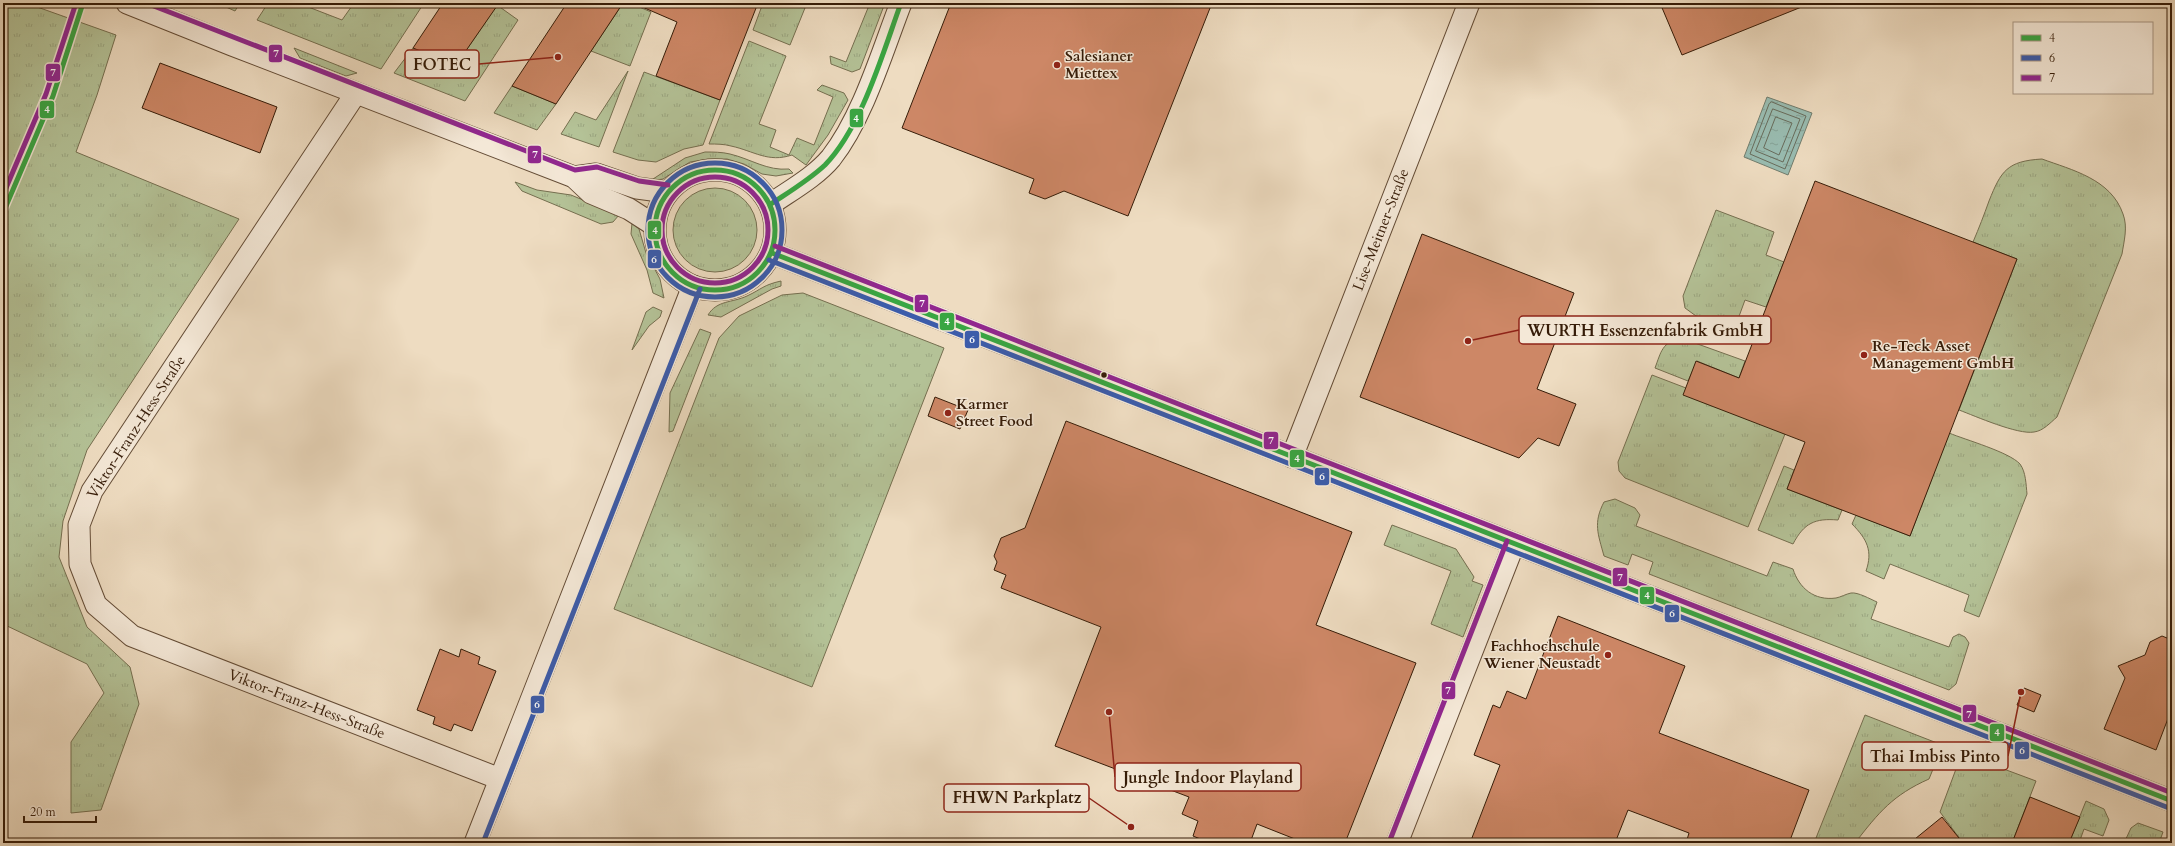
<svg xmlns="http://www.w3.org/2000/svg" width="2175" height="846" viewBox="0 0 2175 846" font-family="Cardo,serif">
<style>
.grass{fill:url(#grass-tufts);stroke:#756f50}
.water{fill:url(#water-ripples);stroke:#717c6d}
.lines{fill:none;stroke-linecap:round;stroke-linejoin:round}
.shore{stroke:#686c5c;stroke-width:1}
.building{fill:#cd8766;stroke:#361c08}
.minor-casing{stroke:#644c36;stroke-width:23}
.minor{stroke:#f4e8d7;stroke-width:21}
.bus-1-casing{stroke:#f4e8d7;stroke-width:8}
.bus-2-casing{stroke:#f4e8d7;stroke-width:8}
.bus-3-casing{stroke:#f4e8d7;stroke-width:8}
.bus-1{stroke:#39a643;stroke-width:5}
.bus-2{stroke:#3c5caa;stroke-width:5}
.bus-3{stroke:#91278f;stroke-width:5}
.poi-dot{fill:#8f2418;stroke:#f4e8d7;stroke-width:1.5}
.bus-dot{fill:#361c08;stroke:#f4e8d7;stroke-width:1.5}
.labels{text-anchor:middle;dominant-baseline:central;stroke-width:3;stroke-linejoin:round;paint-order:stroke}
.poi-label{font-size:15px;font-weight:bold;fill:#361c08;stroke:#f4e8d7;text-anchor:start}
.street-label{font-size:15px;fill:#361c08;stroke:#f4e8d7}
.leader{fill:none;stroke:#8f2418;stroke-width:1.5}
.callout-dot{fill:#8f2418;stroke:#f4e8d7;stroke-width:1.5}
.callout{fill:#f4e8d7;stroke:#8f2418;stroke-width:1.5}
.callout-label{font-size:16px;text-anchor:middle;font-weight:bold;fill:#361c08}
.line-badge{stroke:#f4e8d7;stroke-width:1.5}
.badge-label{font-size:11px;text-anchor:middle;font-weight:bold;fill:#fff}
</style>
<defs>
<pattern id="grass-tufts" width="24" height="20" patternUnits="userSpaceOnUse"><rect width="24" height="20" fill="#b4c297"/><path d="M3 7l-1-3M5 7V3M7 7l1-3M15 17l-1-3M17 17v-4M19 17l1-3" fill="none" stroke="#9ba681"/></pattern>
<pattern id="water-ripples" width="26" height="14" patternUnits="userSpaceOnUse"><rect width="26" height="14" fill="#99bcb1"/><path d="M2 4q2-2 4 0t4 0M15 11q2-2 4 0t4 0" fill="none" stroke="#84a197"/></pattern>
</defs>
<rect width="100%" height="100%" fill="#eedcc1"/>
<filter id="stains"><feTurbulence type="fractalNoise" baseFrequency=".005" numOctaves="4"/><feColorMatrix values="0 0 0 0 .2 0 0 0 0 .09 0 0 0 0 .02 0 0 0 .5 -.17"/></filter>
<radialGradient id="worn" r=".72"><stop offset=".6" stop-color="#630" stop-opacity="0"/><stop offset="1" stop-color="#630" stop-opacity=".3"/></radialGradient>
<!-- grass -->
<path class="grass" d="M3,3H26L116,35L97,95L76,152L239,219L87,450L63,521L59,557L87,627L130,667L139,704L101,810L71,813V742L104,693L87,664L3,624Z
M217,3H240L235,11Z
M268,3H298L342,20L354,3H424L381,69L257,20Z
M623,3H630L651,12L630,66L591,51Z
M763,3H807L790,45L753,30Z
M870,3H885L860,69L852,72L831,64L830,56L846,62Z
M497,5L518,20L465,101L394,73L413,48L457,64Z
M749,41L786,56L759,124L776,130L770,147L789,155L797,138L814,145L833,97L817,90L822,85L844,93L848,100L828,135L806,165L792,155C768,163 754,151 731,146C724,144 716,144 709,144Z
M294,48L357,73L346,76L300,58Z
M628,71L599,147L561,134L575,112L596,120Z
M644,72L720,100L703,145L684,149L656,162L638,160L613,152Z
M512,86L556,104L537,130L494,113Z
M705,152C713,152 722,152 730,154C751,159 767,171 789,169L793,173L776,176L762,174L744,164L727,159H708L690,162L663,179L650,181L685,158Z
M2042,159C2072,170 2111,179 2123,214C2128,227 2124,241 2122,254L2057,417C2050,423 2043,431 2034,432C2018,435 1975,416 1959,410L2017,259L1973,242C1979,228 1984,215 1989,201C2001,171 2007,161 2042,159Z
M515,182L537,190L571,195L619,215L613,222L601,224L522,191Z
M673 230a42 42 0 1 1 84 0a42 42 0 1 1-84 0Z
M1716,210L1774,232L1766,255L1784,262L1766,307L1745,300L1734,330L1696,316L1685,308L1683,296Z
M632,223L639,229L646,253L660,279L664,298L653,293L647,270L631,234Z
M781,281V286L772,289L721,317L708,315C717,300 732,303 747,296C762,289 763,285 781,281Z
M803,293L944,348L812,687L614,609L719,338L739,316L782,295Z
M653,307L662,311L660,317L649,326L632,350L646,312Z
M700,329L711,333L673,431L669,432L670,393Z
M1681,338L1745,361L1739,378L1697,361L1688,381L1655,368C1661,352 1662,342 1681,338Z
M1652,375L1686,388L1785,434L1748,527L1625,478L1619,471L1618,462Z
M1949,433C1966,440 2009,452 2020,464C2026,472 2026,485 2027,494L1979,617L1964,611L1969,595L1890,564L1884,579L1866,571C1873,551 1867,539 1852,524L1856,515L1910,536Z
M1784,466L1794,470L1787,489L1842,510L1838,520C1815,518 1804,523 1793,544L1758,530Z
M1615,499L1635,508L1640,515L1636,526L1767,576L1773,562L1793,569C1799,588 1814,601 1836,598C1841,597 1846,594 1851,593C1858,592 1870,599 1877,602L1871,619L1949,647L1953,637L1959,634L1965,637L1969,643L1956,684L1949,690L1649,574L1653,562L1632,554L1628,565L1604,556C1598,534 1593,523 1604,502Z
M1392,525L1456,549L1474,577L1472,581L1483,585L1463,637L1431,624L1451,571L1384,545Z
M1865,715L1937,743L1940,752L1929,779C1893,795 1879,812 1855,843H1814Z
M1966,755L2036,781L2012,843H1963L1940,812L1959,761Z
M2086,801L2104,809L2109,820L2103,836L2084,829L2079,843H2069Z
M2138,823L2163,832L2159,843H2124L2131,828Z"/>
<!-- water -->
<path class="water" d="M1767,97L1812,113L1788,175L1744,157Z"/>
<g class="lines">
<!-- shore -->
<path class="shore" d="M1772,102L1806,116L1785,169L1750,154L1769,104Z
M1773,109L1800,119L1783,162L1756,151Z
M1776,117L1792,123L1779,155L1764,148Z"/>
</g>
<!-- building -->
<path class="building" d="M443,3H499L456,65L413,48Z
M567,3H623L556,104L512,86Z
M633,3H758L720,100L656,76L677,22Z
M951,3H1212L1128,216L1064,191L1045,199L1029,193L1034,179L902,128Z
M1660,3H1809V4L1682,55Z
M160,63L277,107L260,153L142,108Z
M1815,181L2017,259L1910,536L1787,489L1805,442L1683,395L1696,361L1739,378Z
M1422,234L1574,293L1537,389L1576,404L1559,446L1538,438L1519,458L1360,397Z
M935,397L968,410L960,429L928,416Z
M1066,421L1352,532L1316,625L1416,663L1345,843H1305L1257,824L1250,843H1210L1193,836L1198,821L1182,814L1189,797L1055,746L1101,627L1001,588L1006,575L994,570L997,562L994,556L1001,538L1025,528Z
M1558,616L1685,666L1659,733L1809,790L1789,843H1686L1689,833L1628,810L1615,843H1470L1500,765L1474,755L1493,705L1500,708L1507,691L1526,699Z
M2162,636L2172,640V708L2156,750L2104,729L2125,678L2118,666L2145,655L2150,642Z
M440,649L459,657L461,649L480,657L478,664L496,671L472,731L454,724L451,731L433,724L435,717L417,710Z
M2024,688L2041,695L2034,712L2017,705Z
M2030,797L2080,817L2069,843H2012Z
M1942,817L1963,843H1910Z"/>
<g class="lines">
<defs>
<g id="minor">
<path d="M127,3L232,45L574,177L591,193L629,209L654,225"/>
<path id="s1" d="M356,93L92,491L79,525L80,564L96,605L132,636L500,779"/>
<circle cx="715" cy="230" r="60"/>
<path d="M574,177L596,174L637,188L667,192"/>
<path d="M771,204C791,190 815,177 831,158C863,117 882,52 901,3"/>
<path d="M772,253L2172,801"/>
<path id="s2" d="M1292,457L1469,3"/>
<path d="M475,843L693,286"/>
<path d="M1397,843L1514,544"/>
</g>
</defs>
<!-- minor casing -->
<use href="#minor" class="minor-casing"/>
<!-- minor -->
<use href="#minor" class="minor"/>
<defs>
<path id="bus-1" d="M655 230a60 60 0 1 1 120 0a60 60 0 1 1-120 0Z
M771,204C789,192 809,180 825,165C862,127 883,52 901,3
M3,213L53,96L83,3
M772,253L2172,801"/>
<path id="bus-2" d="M648 230a67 67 0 1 1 134 0a67 67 0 1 1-134 0Z
M769,260L2169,808
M483,843L700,289"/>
<path id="bus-3" d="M146,3L575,170L597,167L639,181L668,185
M662 230a53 53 0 1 1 106 0a53 53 0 1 1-106 0Z
M3,195L46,94L76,3
M775,246L2172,793
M1390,840L1507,541"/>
</defs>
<!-- bus-1 casing -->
<use href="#bus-1" class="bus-1-casing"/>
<!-- bus-2 casing -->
<use href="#bus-2" class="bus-2-casing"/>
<!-- bus-3 casing -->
<use href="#bus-3" class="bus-3-casing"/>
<!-- bus-1 -->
<use href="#bus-1" class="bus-1"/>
<!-- bus-2 -->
<use href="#bus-2" class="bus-2"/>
<!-- bus-3 -->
<use href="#bus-3" class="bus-3"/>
</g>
<!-- markers -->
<g class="poi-dot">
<circle cx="1057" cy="65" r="4"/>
<circle cx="1864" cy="355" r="4"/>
<circle cx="948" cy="413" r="4"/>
<circle cx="1608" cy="655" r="4"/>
</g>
<circle class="bus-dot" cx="1104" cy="375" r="3.5"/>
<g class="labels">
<!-- poi labels -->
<g class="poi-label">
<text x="1065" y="56">Salesianer<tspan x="1065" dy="17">Miettex</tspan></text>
<text x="1872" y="346">Re-Teck Asset<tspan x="1872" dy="17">Management GmbH</tspan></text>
<text x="956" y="404">Karmer<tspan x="956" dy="17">Street Food</tspan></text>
<text x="1600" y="646" text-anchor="end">Fachhochschule<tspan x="1600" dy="17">Wiener Neustadt</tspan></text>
</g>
<!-- street labels -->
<g class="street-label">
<text stroke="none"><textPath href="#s2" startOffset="244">Lise-Meitner-Straße</textPath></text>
<text transform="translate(136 427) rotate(-57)">Viktor-Franz-Hess-Straße</text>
<text stroke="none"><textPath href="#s1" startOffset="832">Viktor-Franz-Hess-Straße</textPath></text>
</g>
</g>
<!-- callouts -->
<path class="leader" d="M558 57L479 64M1468 341L1519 330M2021 692L2008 756M1109 712L1115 777M1131 827L1089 798"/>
<g class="callout-dot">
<circle cx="558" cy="57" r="4"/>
<circle cx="1468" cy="341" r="4"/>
<circle cx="2021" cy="692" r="4"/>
<circle cx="1109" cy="712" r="4"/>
<circle cx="1131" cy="827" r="4"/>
</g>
<g class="callout">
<rect x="405" y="50" width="74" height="28" rx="4"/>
<rect x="1519" y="316" width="252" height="28" rx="4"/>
<rect x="1862" y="742" width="146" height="28" rx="4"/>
<rect x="1115" y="763" width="186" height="28" rx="4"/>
<rect x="944" y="784" width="145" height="28" rx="4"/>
</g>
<g class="callout-label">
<text x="442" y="70">FOTEC</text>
<text x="1645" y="336">WURTH Essenzenfabrik GmbH</text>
<text x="1935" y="762">Thai Imbiss Pinto</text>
<text x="1208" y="783">Jungle Indoor Playland</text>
<text x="1017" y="803">FHWN Parkplatz</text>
</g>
<g class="line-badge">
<rect x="268" y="44" width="15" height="19" rx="4" fill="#91278f"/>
<rect x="45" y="63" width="16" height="19" rx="4" fill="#91278f"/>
<rect x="39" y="100" width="16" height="19" rx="4" fill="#39a643"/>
<rect x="849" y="108" width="15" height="20" rx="4" fill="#39a643"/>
<rect x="527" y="145" width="15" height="19" rx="4" fill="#91278f"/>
<rect x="647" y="220" width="15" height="20" rx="4" fill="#39a643"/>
<rect x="647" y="249" width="15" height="20" rx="4" fill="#3c5caa"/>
<rect x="914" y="294" width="15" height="19" rx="4" fill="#91278f"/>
<rect x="939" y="312" width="16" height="19" rx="4" fill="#39a643"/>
<rect x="964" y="330" width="16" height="19" rx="4" fill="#3c5caa"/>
<rect x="1263" y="431" width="16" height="19" rx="4" fill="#91278f"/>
<rect x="1289" y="449" width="16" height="19" rx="4" fill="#39a643"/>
<rect x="1314" y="467" width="16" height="19" rx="4" fill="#3c5caa"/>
<rect x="1612" y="567" width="16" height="20" rx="4" fill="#91278f"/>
<rect x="1639" y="586" width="16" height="19" rx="4" fill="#39a643"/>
<rect x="1664" y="604" width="16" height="19" rx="4" fill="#3c5caa"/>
<rect x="1441" y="681" width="15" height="19" rx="4" fill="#91278f"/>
<rect x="530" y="695" width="15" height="19" rx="4" fill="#3c5caa"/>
<rect x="1962" y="704" width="15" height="19" rx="4" fill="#91278f"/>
<rect x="1989" y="723" width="16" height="19" rx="4" fill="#39a643"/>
<rect x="2014" y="741" width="16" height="19" rx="4" fill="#3c5caa"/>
</g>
<g class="badge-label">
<text x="276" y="57">7</text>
<text x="53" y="76">7</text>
<text x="47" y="113">4</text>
<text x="856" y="122">4</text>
<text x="535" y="158">7</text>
<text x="655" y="234">4</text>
<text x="654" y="263">6</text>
<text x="922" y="307">7</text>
<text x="947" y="325">4</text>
<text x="972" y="343">6</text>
<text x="1271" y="444">7</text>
<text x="1297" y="462">4</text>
<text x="1322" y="480">6</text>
<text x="1620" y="581">7</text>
<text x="1647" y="599">4</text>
<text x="1672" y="617">6</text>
<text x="1448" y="694">7</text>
<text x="537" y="708">6</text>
<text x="1969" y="718">7</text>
<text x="1997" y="736">4</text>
<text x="2022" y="754">6</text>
</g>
<!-- margin -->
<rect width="2175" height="846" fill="none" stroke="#eedcc1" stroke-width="16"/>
<rect x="4" y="4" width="2167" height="838" fill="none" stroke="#361c08" stroke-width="2"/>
<rect x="8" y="8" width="2159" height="830" fill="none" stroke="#361c08"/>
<!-- legend -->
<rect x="2013" y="22" width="140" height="72" fill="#f4e8d7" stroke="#a89684"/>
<rect x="2021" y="35" width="20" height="6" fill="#39a643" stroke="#a89684"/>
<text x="2049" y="42" font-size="12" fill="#361c08">4</text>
<rect x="2021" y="55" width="20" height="6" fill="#3c5caa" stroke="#a89684"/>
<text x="2049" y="62" font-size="12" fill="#361c08">6</text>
<rect x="2021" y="75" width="20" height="6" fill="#91278f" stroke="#a89684"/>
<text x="2049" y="82" font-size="12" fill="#361c08">7</text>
<!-- scale -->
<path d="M24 816v6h72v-6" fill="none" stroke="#361c08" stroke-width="2"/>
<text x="30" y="816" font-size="12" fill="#361c08" stroke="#f4e8d7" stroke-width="3" paint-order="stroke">20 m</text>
<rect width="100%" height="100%" filter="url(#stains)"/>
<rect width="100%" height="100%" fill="url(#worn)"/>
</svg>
